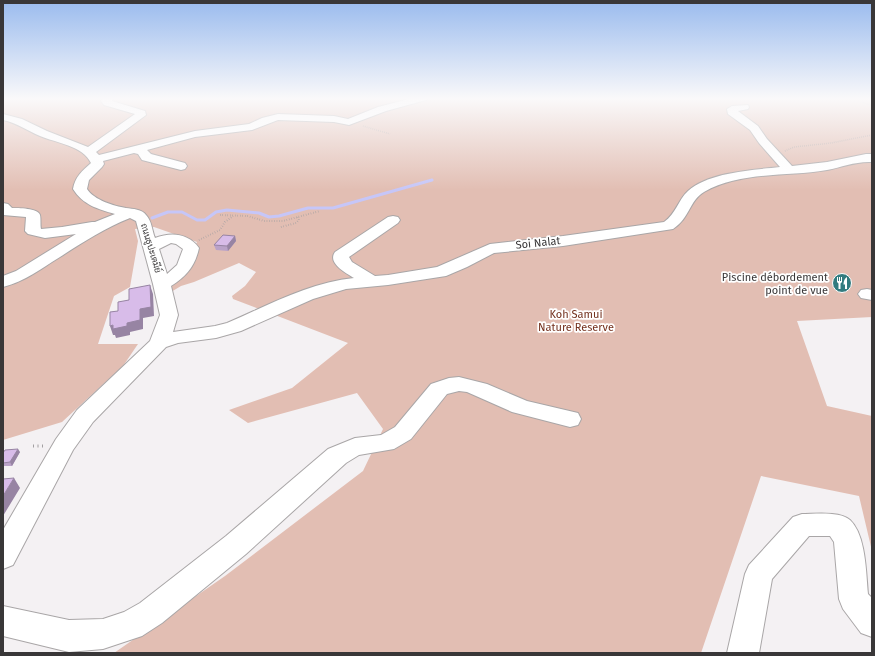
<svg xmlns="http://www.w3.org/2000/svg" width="875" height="656" viewBox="0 0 875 656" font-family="'Fira Sans',Sarabun,sans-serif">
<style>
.green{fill:#e2beb3}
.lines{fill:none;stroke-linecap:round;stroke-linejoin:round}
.stream{stroke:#c6c6f8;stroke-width:3}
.minor-casing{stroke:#a9a6a7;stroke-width:2}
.path-far2{stroke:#a29fa1;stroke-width:1.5;stroke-dasharray:0.5 1.5;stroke-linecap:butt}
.path-far1{stroke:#a29fa1;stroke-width:2;stroke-dasharray:0.5 2;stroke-linecap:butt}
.path{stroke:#a29fa1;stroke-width:3;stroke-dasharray:1 3.5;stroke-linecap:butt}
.minor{fill:#fff;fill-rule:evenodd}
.wall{fill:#baa2c8}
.shaded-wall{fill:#9784a3}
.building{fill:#d8bce9;stroke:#9784a3}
.labels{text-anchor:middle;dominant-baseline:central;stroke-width:3.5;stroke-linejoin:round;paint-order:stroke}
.far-street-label{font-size:9px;fill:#393738;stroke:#fff}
.street-label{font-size:11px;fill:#393738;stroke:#fff}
.poi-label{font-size:11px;fill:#393738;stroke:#fff;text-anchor:end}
.park-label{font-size:11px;fill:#74311e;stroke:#fff}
</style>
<rect width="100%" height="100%" fill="#f4f1f3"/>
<!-- green -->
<path class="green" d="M3,98H872V317L797,321L827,406L872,416V551L859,496L761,476L701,653H114L225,576L363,471L383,429L357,393L248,423L229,410L292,388L348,343L233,299L232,296L245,286L256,272L239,263L194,282L181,286L171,292L161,277L181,266L190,257L197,242L154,227L135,229L138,241L130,287L114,296L98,344H138L123,366L62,422L3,440Z"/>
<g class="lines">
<!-- stream -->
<path class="stream" d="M152,218L168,212H182L197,220H205L216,212L227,210L259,213L269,217L279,216L308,208H333L432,180"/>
<defs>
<path id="minor" d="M103,98H113L112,101L145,111L146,115L96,152L99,155L195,131L249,124L262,118L278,114L334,116L348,119L378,107L413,98H428L426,100L386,111L349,125L334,122L278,120L252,130L195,137L147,150L151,154L185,163L187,166L185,169L181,170L142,160L138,154L134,153L103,161L104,164L102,167L89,180L87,189C94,200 114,206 126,208C133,209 142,209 146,215C152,221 152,231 155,238C171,232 188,233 199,248C195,266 187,276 171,286L178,315L173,332L215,326L227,323C267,306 310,282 354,278C346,273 327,263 335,252L388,217L393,216L398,217L400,220L398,223L349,257L352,262L375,276L388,275L437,267L490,244L563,236L664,222C676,214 678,200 688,191C709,172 753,170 780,167L759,143L750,130L728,114L727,109L732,106L748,105L749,107L748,109L738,111L758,126L767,139L792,166L827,162L866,154H872V162C856,161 842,167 827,170C787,177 740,171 704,192C689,201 690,218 673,229L563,246L494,253L467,267L446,276L388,285L346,289L313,299L241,331L216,338L178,343L166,347L93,422L73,450L13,565L3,569V530L56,439L77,410L150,341L160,315L153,284L136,221L130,218C105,228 83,242 60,257C40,269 26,281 3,287V276L16,271L76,234L45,238L28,234L25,231L26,217L3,215V203L8,204L12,208C18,208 38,208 40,215C41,219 40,225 41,229L62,227L92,222H95L115,214C98,209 83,205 73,189C75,177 82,171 91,163C83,146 57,143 40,136C28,131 17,123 3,120V114L22,119L47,131L88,147L135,114L104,105L101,101ZM171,243L176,244L183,249L177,265L167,274L159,249Z
M867,289L872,290V300L861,298L858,294L861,290Z
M459,377L487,384L527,401L578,413L581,419L578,425L570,427L512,412L467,392L459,391L447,394L411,439L394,449L359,455L346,463L246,554L162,623L142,636L103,649L69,652L3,636V606L69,620L103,619L124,612L140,603L226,536L328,449L355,438L381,435L395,427L431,384L449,378Z
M802,514C815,514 840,511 850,520C866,535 866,573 868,594L872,598V637L861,633L843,609L839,599L834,542L830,536H809L772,579L759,653H727L745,574L749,565L793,517Z"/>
</defs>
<!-- minor casing -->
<use href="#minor" class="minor-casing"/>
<!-- path-far2 -->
<path class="path-far2" d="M861,102L872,105
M363,126L390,134
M785,151L794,147L831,143L872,135"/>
<!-- path-far1 -->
<path class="path-far1" d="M220,215L248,216L264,221H283L320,211
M281,227L296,223L299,220L298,217
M199,240L220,230L225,222L233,216"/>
<!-- path -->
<path class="path" d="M33,446H45"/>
<!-- minor -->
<use href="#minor" class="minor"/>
</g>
<!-- wall -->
<path class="wall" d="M235,236L236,241L228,251L216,250L214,245Z
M20,452L12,466H3V453Z"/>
<!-- shaded-wall -->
<path class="shaded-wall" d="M235,236L236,241L228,251L227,246Z
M150,285L153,294L154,316L143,318V329L130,332V335L116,338L115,335H113L110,326L127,323L140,309Z
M18,449L20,452L12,466L10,462Z
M14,478L20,488L3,516V496Z"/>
<!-- building -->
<path class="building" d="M223,235L235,236L227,246L214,245Z
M150,285L151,307L140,309V320L127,323V326L113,329V325L110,326V312L118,311V302L129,300V289Z
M18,449L10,462L3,463V453L5,450Z
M14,478L3,496V479Z"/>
<!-- sky -->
<linearGradient id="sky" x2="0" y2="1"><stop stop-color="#9abbee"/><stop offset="0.52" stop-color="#faf9fa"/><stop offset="1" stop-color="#faf9fa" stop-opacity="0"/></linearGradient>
<rect width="875" height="190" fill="url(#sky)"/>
<!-- icons -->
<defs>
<symbol id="restaurant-disc" viewBox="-11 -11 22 22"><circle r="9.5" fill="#327b7f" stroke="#fff"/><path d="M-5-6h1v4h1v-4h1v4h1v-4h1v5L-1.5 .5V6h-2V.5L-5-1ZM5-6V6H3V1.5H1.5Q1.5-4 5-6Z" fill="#fff"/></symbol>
</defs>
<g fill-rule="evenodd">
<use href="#restaurant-disc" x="831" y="272" width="22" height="22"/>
</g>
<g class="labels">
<!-- far-street labels -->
<g class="far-street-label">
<text transform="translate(151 248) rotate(73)">ถนนธูปะเตมีย์</text>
</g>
<!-- street labels -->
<g class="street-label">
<text transform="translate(538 243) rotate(-6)">Soi Nalat</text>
</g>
<!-- poi labels -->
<g class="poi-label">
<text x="828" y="277">Piscine débordement<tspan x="828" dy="13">point de vue</tspan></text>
</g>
<!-- park labels -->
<g class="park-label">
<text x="576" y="314">Koh Samui<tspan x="576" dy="13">Nature Reserve</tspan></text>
</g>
</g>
<!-- border -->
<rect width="875" height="656" fill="none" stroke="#393738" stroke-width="8"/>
</svg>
